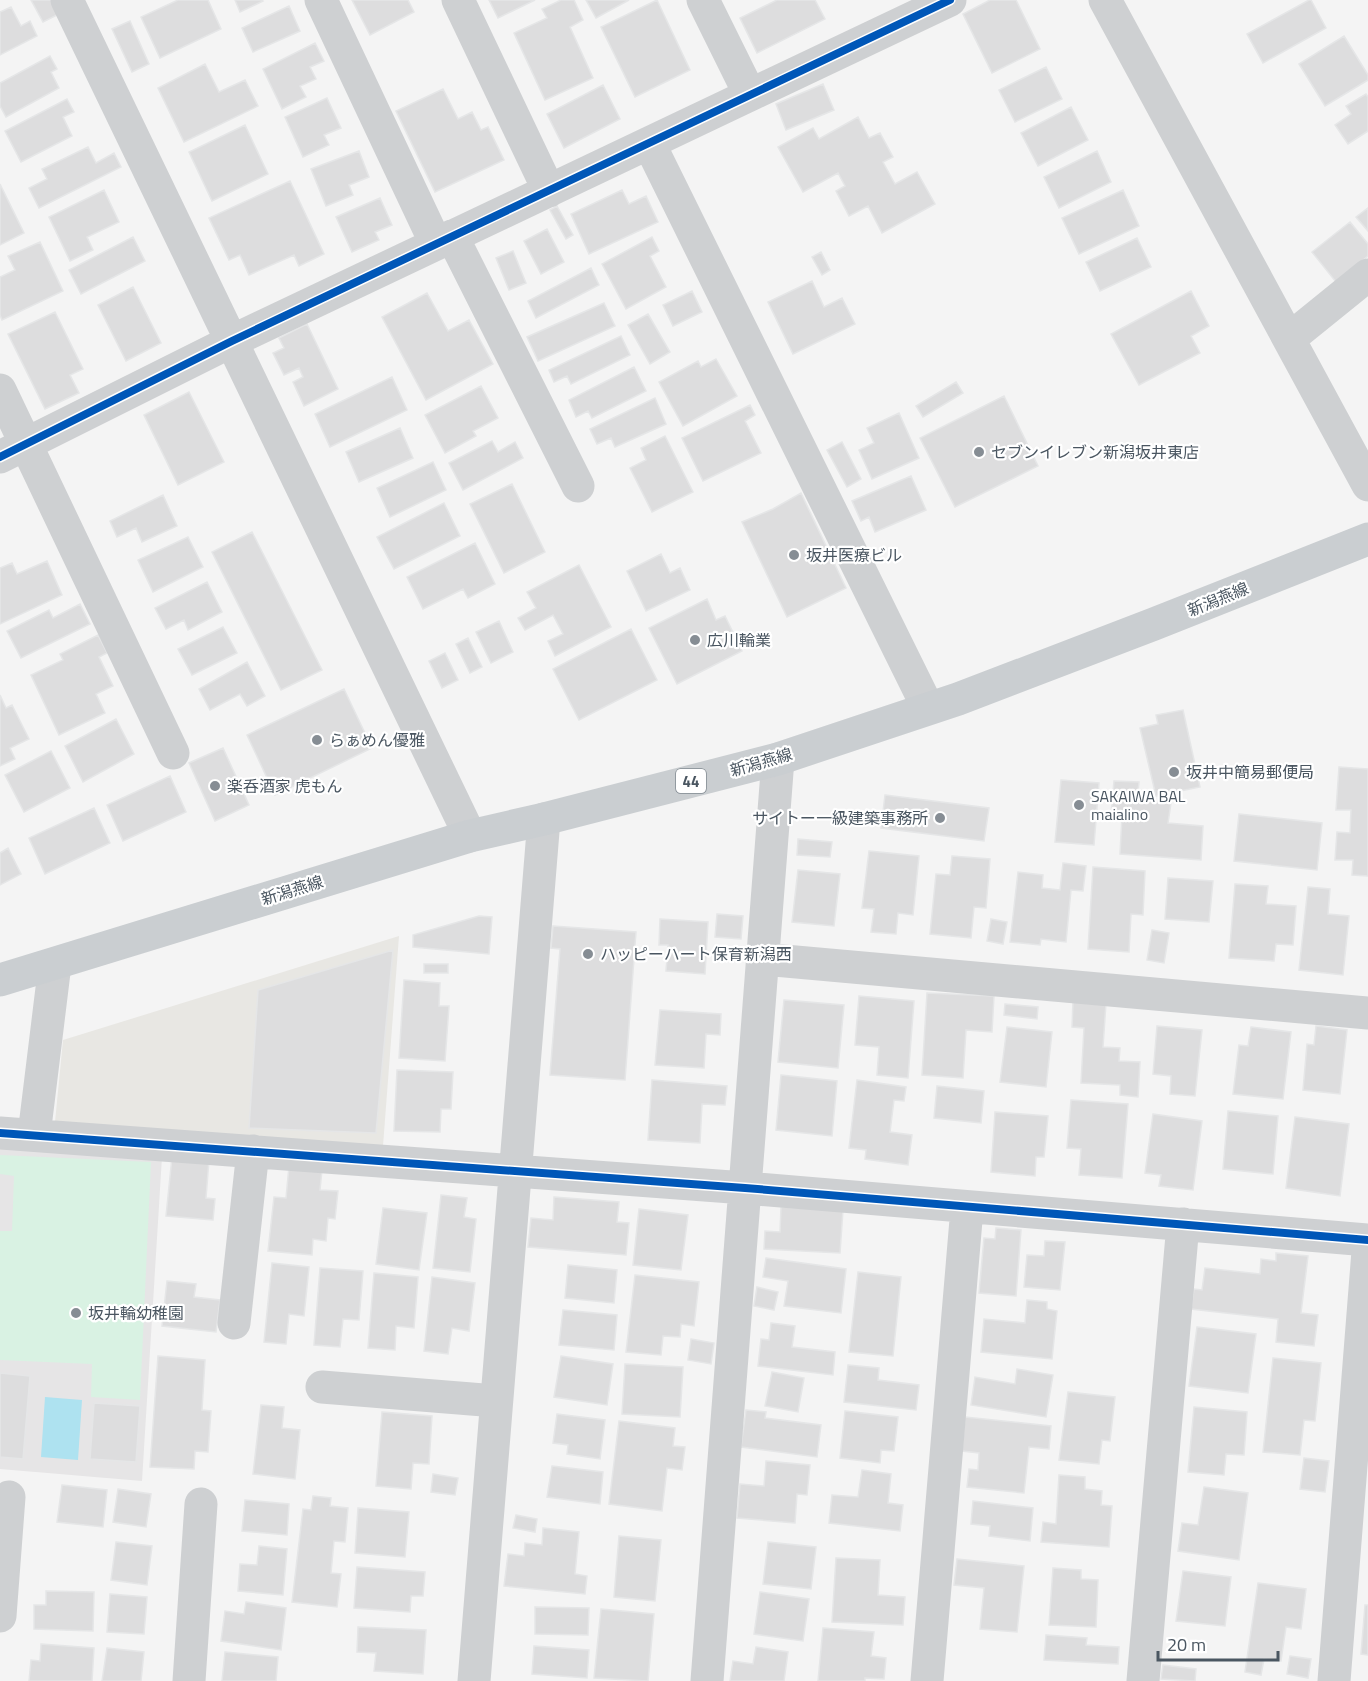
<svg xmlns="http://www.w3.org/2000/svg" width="1368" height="1681" viewBox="0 0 1368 1681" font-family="'Titillium Web','Noto Sans JP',sans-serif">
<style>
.commercial{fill:#e8e7e3}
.education{fill:#e6e5e6}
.green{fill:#d9f2e3}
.water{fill:#aee2f0}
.building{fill:#ddddde;stroke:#e5e6e7;stroke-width:1.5}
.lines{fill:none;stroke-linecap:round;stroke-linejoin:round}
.minor{stroke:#ced0d2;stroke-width:33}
.primary{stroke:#caced1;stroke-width:33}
.cycleway-casing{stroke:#fff;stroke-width:11}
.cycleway{stroke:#0057b8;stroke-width:8}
.poi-dot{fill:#868d94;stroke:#fff;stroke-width:2}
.labels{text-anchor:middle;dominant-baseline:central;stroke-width:4.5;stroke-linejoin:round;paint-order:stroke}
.shield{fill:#fff;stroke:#808990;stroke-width:1.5}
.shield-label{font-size:15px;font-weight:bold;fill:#4a5661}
.poi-label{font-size:16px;fill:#4a5661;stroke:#fff;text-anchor:start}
.street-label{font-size:16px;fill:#4a5661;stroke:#fff}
</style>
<rect width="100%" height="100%" fill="#f4f4f4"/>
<!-- commercial -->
<path class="commercial" d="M399,936L383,1146L55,1122L63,1040Z"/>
<!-- education -->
<path class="education" d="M0,1145L162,1157L142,1481L0,1469Z"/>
<!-- green -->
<path class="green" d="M0,1155L151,1162L140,1400L91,1397L92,1364L0,1360V1231H12L14,1176L0,1174Z"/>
<!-- water -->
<path class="water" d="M45,1397L82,1400L78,1460L41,1457Z"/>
<!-- building -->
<path class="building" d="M31,0H51L59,14L43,22Z
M178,0H208L221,29L160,58L141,17Z
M235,0H262L263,1L240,12Z
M352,0H408L414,12L370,35Z
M489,0H535L498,18Z
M561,0H574L583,20L570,27L593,78L545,100L514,33L547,18L542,9Z
M586,0H629L596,18Z
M657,0L690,70L635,97L601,27Z
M777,0H815L825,19L757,53L740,18Z
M990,0H1016L1040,49L992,73L963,14Z
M1309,0H1311L1326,28L1263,63L1247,34Z
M289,6L300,31L253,52L242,28Z
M11,7L21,26L30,21L37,36L0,55V12Z
M130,21L149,64L132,72L112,29Z
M1344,36L1368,75V80L1325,106L1299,64Z
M315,43L324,61L310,67L316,79L300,86L306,97L282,109L263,69Z
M50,56L57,69L51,72L59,88L6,117L0,106V83Z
M205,64L219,92L245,80L258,106L184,142L158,88Z
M1046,67L1062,99L1015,122L999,90Z
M823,84L834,110L786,130L776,104Z
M603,85L620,119L564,148L547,114Z
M443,89L458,119L472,112L481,130L488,127L504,160L435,192L396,111Z
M1366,94L1368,97V131L1348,144L1335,125L1351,114L1346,106Z
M327,98L341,128L324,135L329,145L303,157L285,117Z
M67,99L74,112L63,117L72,136L21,162L5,131Z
M1071,107L1088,140L1038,166L1021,133Z
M858,117L869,138L880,133L893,157L883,162L895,184L917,172L935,204L882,233L868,206L849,216L836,191L845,186L838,173L803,192L778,147L813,128L819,139Z
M245,125L268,174L212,201L189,152Z
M88,147L96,163L114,153L121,167L39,208L29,188L47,179L42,169Z
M359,151L369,177L349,185L353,195L326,206L311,169Z
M1097,151L1111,182L1059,208L1044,177Z
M290,181L324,254L299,266L294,255L249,275L240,255L229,260L209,218Z
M0,184L24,233L0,245Z
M104,190L119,222L87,237L93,250L70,261L49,217Z
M622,190L629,204L646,196L658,222L589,254L571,214Z
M1123,190L1139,226L1079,254L1062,218Z
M380,198L392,225L375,232L379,240L352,252L336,217Z
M557,206L573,235L566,239L550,210Z
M1368,208V231L1356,217Z
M1350,222L1368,244V256L1336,282L1312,252Z
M547,229L564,262L541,274L524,241Z
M133,237L145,261L81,294L69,270Z
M652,237L659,251L650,256L666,287L626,309L602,264Z
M1137,238L1151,267L1100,291L1086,262Z
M40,242L63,291L2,320L0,315V277L15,270L8,256Z
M513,251L526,283L509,290L496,258Z
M821,252L830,270L822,275L812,257Z
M591,268L599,285L536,318L528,301Z
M812,281L824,307L842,298L855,324L793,354L768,302Z
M133,287L161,343L126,361L98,305Z
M692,291L702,312L673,326L663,305Z
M1191,291L1209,326L1191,336L1200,353L1139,385L1111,334Z
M427,293L448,331L469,320L493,364L426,400L382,317Z
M604,303L615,326L538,361L527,337Z
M55,312L83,369L70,375L79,393L45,409L8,334Z
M648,314L670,352L650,364L628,325Z
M307,324L338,389L304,406L293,382L303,377L299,368L284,375L273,353L284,348L279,338Z
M621,336L630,355L571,384L567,376L554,382L549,370Z
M716,359L737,396L683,426L659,382L698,361L701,367Z
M634,367L646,391L592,418L588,411L576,417L569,400Z
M392,377L407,410L330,447L315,414Z
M956,382L963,393L923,417L916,406Z
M481,386L498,418L473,431L476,436L445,453L425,415Z
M189,392L224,462L178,485L144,415Z
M1004,396L1038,466L955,507L920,438Z
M655,398L666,424L615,447L611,438L597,444L590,429Z
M750,405L755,415L745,421L761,453L703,481L682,438Z
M899,413L919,458L872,479L859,450L874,443L867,428Z
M400,428L413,458L359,482L346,452Z
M665,436L693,492L652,512L630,468L646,460L641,448Z
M492,441L498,452L515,442L523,458L463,490L449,463Z
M842,442L861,479L847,487L827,450Z
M433,462L446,490L390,517L377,488Z
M911,476L926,510L875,532L869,517L861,521L852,501Z
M512,484L545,552L504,573L470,504Z
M801,493L846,588L787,617L742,522L773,509Z
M163,495L177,526L142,542L136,528L117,537L110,521Z
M444,503L460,536L394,569L377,537Z
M252,532L322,670L281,690L212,552Z
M188,537L203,567L153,592L138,560Z
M475,543L495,584L468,598L463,589L423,609L407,577Z
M661,554L670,573L680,568L690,590L646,611L627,571Z
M47,561L62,595L0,624V568L12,563L17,574Z
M579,565L611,627L555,656L548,641L563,634L553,615L525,630L518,618L536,608L527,592Z
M207,582L222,612L188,630L184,620L166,629L155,608Z
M707,599L716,620L725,616L742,651L677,684L649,628Z
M80,604L90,624L21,658L7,631L49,610L53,618Z
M499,621L513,652L491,663L476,632Z
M223,627L237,653L192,675L178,649Z
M631,629L657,680L579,720L553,669Z
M98,635L107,653L99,657L113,686L96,694L105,713L59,735L31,675L63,660L60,654Z
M468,638L482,667L470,673L456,644Z
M445,653L458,680L442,688L429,661Z
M247,662L265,696L247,706L240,694L210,710L199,689Z
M344,689L372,748L275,795L247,735Z
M0,695L6,708L12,705L29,739L10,748L15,759L0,766Z
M1183,710L1200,787L1156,796L1140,728L1158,724L1156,715Z
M116,719L134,754L83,782L65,746Z
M223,748L249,805L215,821L189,763Z
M51,751L70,788L24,812L5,775Z
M1339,767L1368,769V876L1352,875L1353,860H1335L1337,832L1350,833L1351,810H1336Z
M170,776L186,812L123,841L107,805Z
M1061,780L1099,783L1094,845L1055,842Z
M1114,781L1139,782L1137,801L1171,803L1168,823L1203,826L1201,860L1120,854L1122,815L1111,814Z
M885,795L989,808L984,841L881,828Z
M94,808L110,843L45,874L29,838Z
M1239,814L1322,823L1317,870L1234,861Z
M798,839L832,842L830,857L797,855Z
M8,848L21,874L0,885V853Z
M869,851L919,856L913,915L898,913L896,934L871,932L874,909L862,908Z
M952,856L990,859L986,908L974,907L971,938L930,934L936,874L950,875Z
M1063,863L1086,866L1083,891L1071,890L1066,942L1041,939L1040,945L1010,942L1018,872L1043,875L1042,888L1060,890Z
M1093,867L1145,871L1143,915L1131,914L1129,952L1088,949Z
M798,870L840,874L834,926L792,922Z
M1168,878L1213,881L1209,922L1165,919Z
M1235,884L1268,886L1266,904L1296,906L1293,945L1276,944L1274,961L1229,958Z
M1308,887L1330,889L1328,914L1349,916L1343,975L1299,970Z
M717,914L743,916L741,939L715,937Z
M479,916L492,917L489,954L413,947V935Z
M660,919L708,922L705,974L666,971L668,945H659Z
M991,919L1007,922L1003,944L987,941Z
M553,926L636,932L625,1080L550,1075L560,949L551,948Z
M1152,930L1169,933L1164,963L1147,960Z
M393,950L376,1133L249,1128L258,990Z
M424,964H448V973H424Z
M404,980L440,983L439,1006H449L445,1061L399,1058Z
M927,993L994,996L992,1032L966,1030L963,1078L922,1075Z
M859,996L914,1001L908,1078L877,1075L879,1047L855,1045Z
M784,1000L844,1005L838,1068L778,1062Z
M1073,1001L1106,1003L1103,1047L1120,1048L1119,1061L1140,1062L1138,1097L1120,1095V1085L1081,1083L1084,1028L1072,1027Z
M1005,1004L1038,1007L1037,1019L1004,1015Z
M660,1010L721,1014L720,1035L706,1034L704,1068L655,1065Z
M1157,1026L1202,1030L1195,1096L1170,1094L1171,1076L1153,1074Z
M1316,1026L1347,1030L1340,1094L1303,1090L1307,1044L1314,1045Z
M1007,1027L1052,1032L1046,1087L1000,1082Z
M1251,1027L1291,1032L1283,1099L1233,1094L1239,1045L1248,1046Z
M397,1070L453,1072L451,1109H441L440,1132L394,1131Z
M781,1075L837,1081L832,1136L776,1130Z
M652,1080L727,1086L725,1105L702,1104L700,1143L648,1140Z
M857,1080L906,1087L904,1101L894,1100L890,1132L912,1135L908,1165L865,1159L866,1150L849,1148Z
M937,1086L984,1091L981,1123L934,1118Z
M1071,1100L1128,1104L1122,1178L1079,1175L1081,1149L1067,1148Z
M1228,1111L1278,1116L1273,1174L1223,1169Z
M995,1112L1048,1116L1044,1157H1036L1035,1176L991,1172Z
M1153,1114L1202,1121L1193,1190L1159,1186L1161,1175L1145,1173Z
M1295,1117L1349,1124L1340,1196L1286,1188Z
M172,1157L209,1160L206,1198L215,1199L213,1220L166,1216Z
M289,1166L322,1170L320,1190L338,1191L335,1219L328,1218L326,1241L313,1239L312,1255L268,1251L274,1197L286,1198Z
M441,1195L467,1198L464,1217L476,1219L470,1272L433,1268Z
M554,1197L619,1202L617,1222L629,1223L626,1255L528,1247L531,1218L553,1220Z
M781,1207L843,1210L840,1253L764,1249L765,1231L780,1232Z
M383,1208L427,1213L419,1270L376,1264Z
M639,1209L688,1215L681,1270L633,1265Z
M996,1228L1021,1230L1016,1296L979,1293L984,1238L995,1239Z
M1045,1241L1065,1242L1060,1290L1024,1287L1027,1255L1044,1256Z
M1276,1253L1308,1256L1301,1313L1318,1315L1314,1346L1276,1342L1278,1319L1191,1309L1194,1289L1202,1290L1205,1268L1260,1274L1261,1259L1276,1261Z
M766,1258L846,1269L841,1313L784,1306L788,1281L763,1277Z
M272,1263L309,1267L304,1316L289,1314L286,1344L264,1342Z
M568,1265L617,1270L614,1303L565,1298Z
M320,1268L363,1271L359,1320L343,1319L340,1347L314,1345Z
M858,1272L901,1277L893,1356L849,1352Z
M374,1273L418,1277L414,1328L396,1326L395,1350L368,1348Z
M635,1275L699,1282L694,1326L681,1324L680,1337L663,1336L661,1355L626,1352Z
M432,1277L475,1283L469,1331L452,1328L448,1354L424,1351Z
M167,1281L196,1284L194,1297L220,1300L216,1332L162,1326Z
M757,1287L778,1292L774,1310L754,1306Z
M1027,1300L1047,1302V1309L1057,1311L1052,1359L981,1352L984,1319L1025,1323Z
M563,1310L617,1315L614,1350L559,1345Z
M771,1323L795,1326L792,1347L835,1352L833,1375L758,1366L761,1339L769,1340Z
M1197,1327L1256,1334L1248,1393L1189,1386Z
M691,1339L714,1343L711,1364L688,1360Z
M158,1356L205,1360L202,1410L211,1411L208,1452L195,1451L194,1469L150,1467Z
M561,1356L613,1364L607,1405L554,1397Z
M1273,1358L1321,1363L1315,1421L1304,1420L1300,1455L1263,1452Z
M625,1364L683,1367L680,1417L622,1414Z
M848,1365L879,1368L878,1380L919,1385L916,1410L844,1402Z
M1017,1369L1053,1375L1046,1417L971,1405L975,1377L1015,1384Z
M772,1372L804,1378L798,1412L765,1406Z
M0,1373L30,1376L23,1459L0,1457Z
M1068,1392L1115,1397L1110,1441L1102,1440L1099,1464L1059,1460Z
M94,1403L140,1406L136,1462L90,1459Z
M261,1405L284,1407L282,1428L300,1430L295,1479L253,1474Z
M1194,1407L1247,1412L1244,1455L1226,1454L1224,1475L1188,1472Z
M746,1410L766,1412L765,1418L821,1425L817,1457L741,1447Z
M845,1411L898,1417L894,1451L881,1450L880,1463L840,1458Z
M382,1412L432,1416L429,1464L413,1463L411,1489L376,1486Z
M557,1414L605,1420L600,1459L567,1454L568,1445L553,1443Z
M965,1417L1051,1426L1049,1449L1029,1447L1024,1493L967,1487L969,1469L978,1470L979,1453L962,1451Z
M619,1421L675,1428L673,1446L685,1447L682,1470L667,1468L662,1511L609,1504Z
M1304,1458L1329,1461L1325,1492L1300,1489Z
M766,1461L810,1465L807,1495L797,1494L795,1523L737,1518L740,1484L764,1486Z
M552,1466L603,1472L600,1504L547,1497Z
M862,1470L891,1474L888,1503L903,1505L900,1531L829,1523L832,1495L858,1497Z
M433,1474L458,1478L455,1495L431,1492Z
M1059,1475L1085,1477V1489L1102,1491L1101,1505L1112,1506L1109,1547L1041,1542L1043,1522L1056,1524Z
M62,1485L107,1490L103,1527L57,1522Z
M1204,1487L1248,1493L1239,1560L1178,1551L1182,1523L1198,1525Z
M118,1489L151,1494L146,1527L113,1522Z
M313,1496L331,1498L330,1506L348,1508L345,1542L334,1541L331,1573L341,1574L337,1607L292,1602L303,1509L311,1510Z
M245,1500L289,1504L287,1535L242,1531Z
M973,1501L1033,1508L1030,1541L989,1536L990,1526L971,1524Z
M358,1508L409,1512L405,1557L355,1553Z
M516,1515L537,1519L535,1532L513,1528Z
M543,1528L579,1532L575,1574L587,1576L585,1594L504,1586L508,1554L524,1556L525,1543L542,1545Z
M619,1536L661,1540L655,1601L614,1597Z
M116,1542L152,1546L147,1585L111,1580Z
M768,1542L816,1547L811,1589L763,1584Z
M259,1546L287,1549L283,1595L238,1591L240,1564L257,1565Z
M836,1558L880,1560L878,1595L905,1597L903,1625L832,1622Z
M957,1559L1024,1566L1017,1632L980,1629L984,1588L954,1585Z
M357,1567L425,1572L423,1596H411L410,1612L354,1608Z
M1053,1568L1081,1570V1579L1098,1580L1096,1627L1049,1625Z
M1183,1571L1231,1577L1225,1626L1176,1621Z
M1258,1583L1306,1589L1301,1629L1286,1627L1281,1661L1264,1659L1261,1675L1245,1672Z
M46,1591L94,1592L93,1631L34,1629V1605H46Z
M760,1592L809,1599L803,1641L754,1634Z
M110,1594L147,1597L144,1634L107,1632Z
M246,1602L286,1608L281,1650L221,1641L225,1611L244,1614Z
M1365,1605H1368V1655L1361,1654Z
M535,1607L589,1608L588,1635L535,1634Z
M601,1609L654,1614L648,1681L594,1678Z
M358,1627L426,1630L423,1674L374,1671L376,1653L357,1652Z
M823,1628L874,1632L871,1656L886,1658L884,1679L865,1678V1681H818Z
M1046,1635L1087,1638L1086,1645L1119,1647L1118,1664L1044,1660Z
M41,1644L94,1648L92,1681H29L31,1660L40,1661Z
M534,1646L589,1650L587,1678L532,1674Z
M756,1647L788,1652L784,1681H730L733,1661L753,1664Z
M107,1648L144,1652L141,1681H102Z
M225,1652L278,1657L276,1681H222Z
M1290,1656L1311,1659L1308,1678L1287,1674Z
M1163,1665L1196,1669L1195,1681L1161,1679Z"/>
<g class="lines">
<!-- minor -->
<path class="minor" d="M67,0L470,836
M321,0L436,244
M458,0L549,191
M703,0L750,95
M1105,0L1368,485
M649,143L928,708
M452,236L578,486
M1289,339L1368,275
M0,390L173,753
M0,457L232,341L950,0
M762,959L1368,1013
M0,1133L745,1188L1368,1240
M34,1135L55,964
M234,1323L253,1151
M322,1387L496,1401
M0,1616L9,1497
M189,1681L201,1504
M474,1681L544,819
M707,1681L778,759
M927,1681L967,1208
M1143,1681L1183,1224
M1334,1681L1368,1251"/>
<!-- primary -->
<path class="primary" d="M0,980L470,836L544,819L778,759L958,699L1154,624L1368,539"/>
<defs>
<path id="cycleway" d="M0,457L232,341L950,0
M0,1133L745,1188L1368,1240"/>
</defs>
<!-- cycleway casing -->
<use href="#cycleway" class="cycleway-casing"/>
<!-- cycleway -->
<use href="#cycleway" class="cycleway"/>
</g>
<!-- markers -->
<g class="poi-dot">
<circle cx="979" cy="452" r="6"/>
<circle cx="794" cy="555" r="6"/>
<circle cx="695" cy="640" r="6"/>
<circle cx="317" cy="740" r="6"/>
<circle cx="1174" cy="772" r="6"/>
<circle cx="215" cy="786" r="6"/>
<circle cx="1079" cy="805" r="6"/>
<circle cx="940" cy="818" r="6"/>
<circle cx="588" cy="954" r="6"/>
<circle cx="76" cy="1313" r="6"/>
</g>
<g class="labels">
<!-- shield labels -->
<rect class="shield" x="676" y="769" width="30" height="24" rx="4.5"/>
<g class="shield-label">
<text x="691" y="781">44</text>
</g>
<!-- poi labels -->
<g class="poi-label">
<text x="991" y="452">セブンイレブン新潟坂井東店</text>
<text x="806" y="555">坂井医療ビル</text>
<text x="707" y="640">広川輪業</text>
<text x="329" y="740">らぁめん優雅</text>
<text x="1186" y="772">坂井中簡易郵便局</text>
<text x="227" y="786">楽呑酒家 虎もん</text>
<text x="1091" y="796">SAKAIWA BAL<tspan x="1091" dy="18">maialino</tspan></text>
<text x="928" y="818" text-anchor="end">サイトー一級建築事務所</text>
<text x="600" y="954">ハッピーハート保育新潟西</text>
<text x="88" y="1313">坂井輪幼稚園</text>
</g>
<!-- street labels -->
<g class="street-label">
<text transform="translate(1218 599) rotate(-22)">新潟燕線</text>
<text transform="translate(761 762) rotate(-16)">新潟燕線</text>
<text transform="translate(292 890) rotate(-17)">新潟燕線</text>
</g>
</g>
<!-- scale -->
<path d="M1158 1651v9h120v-9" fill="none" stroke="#4a5661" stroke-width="3"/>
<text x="1167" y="1651" font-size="18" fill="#4a5661" stroke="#ffffff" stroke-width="4.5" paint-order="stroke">20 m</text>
</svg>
